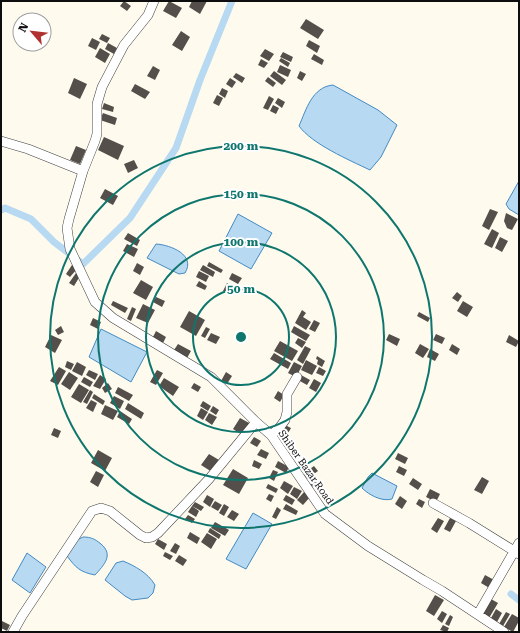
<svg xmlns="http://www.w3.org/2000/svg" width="520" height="633" viewBox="0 0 520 633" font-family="'Roboto Serif',serif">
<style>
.water{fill:#b7d9f1;stroke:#448ac1}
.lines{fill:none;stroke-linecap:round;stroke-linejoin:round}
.canal{stroke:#b7d9f1;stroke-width:7}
.building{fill:#544f4a}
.minor-casing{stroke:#404040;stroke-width:10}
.minor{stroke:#fff;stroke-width:9}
.ring{fill:none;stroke:#0f766e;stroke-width:2}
.labels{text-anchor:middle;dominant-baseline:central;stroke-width:4;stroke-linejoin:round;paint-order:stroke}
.street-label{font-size:10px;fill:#0d0d0d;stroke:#fff}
.centre{fill:#0f766e;stroke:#fff;stroke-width:2}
.ring-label{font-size:12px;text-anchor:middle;font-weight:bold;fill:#0f766e;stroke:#fff;stroke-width:4;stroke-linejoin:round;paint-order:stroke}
</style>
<rect width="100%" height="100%" fill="#fefbee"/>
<!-- water -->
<path class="water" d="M333,85L378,110L397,125L381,157L370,170C349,160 312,144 299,126C306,110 312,87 333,85Z
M519,181V215L509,209L506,204Z
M238,214L272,233L251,269L219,251Z
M156,244C171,245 196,255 185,273L179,274L147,258Z
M101,329L147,352L131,382L89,357Z
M372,473L397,486L392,499C382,502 369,495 362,488L368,477Z
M253,513L272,524L246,569L226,559Z
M83,537C91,537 95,539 101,544C114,555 104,565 95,575C80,572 76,568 67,556L77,540Z
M27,553L46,567L30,593L12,580Z
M123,561C135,566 148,573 155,585L153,593L148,598L132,600L125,596L105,580L116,563Z"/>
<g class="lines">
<!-- canal -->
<path class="canal" d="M1,210L5,208L31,219L54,242L83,264L130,218L176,148L200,80L232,1
M511,594L519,600"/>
</g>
<!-- building -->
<path class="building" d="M124,1L131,6L127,11L120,6Z
M169,1L182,8L176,18L163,11Z
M192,1H207L200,14L189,7Z
M306,19L324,30L318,39L300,28Z
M181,31L190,37L182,51L172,45Z
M102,34L110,38L107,43L99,39Z
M92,38L100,42L96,50L88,46Z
M309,40L320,46L317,53L306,46Z
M108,43L117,48L114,54L105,49Z
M100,48L110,54L105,63L95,57Z
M265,49L274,54L269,61L260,56Z
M283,52L293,57L291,62L280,57Z
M314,54L324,60L322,65L311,59Z
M281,58L290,63L288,67L279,61Z
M261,59L268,63L264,68L258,65Z
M280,65L291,70L288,77L277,72Z
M153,66L160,70L155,80L147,76Z
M274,71L286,80L282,85L270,76Z
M300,71L306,74L302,81L297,78Z
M236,73L245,78L242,83L233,77Z
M268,77L276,83L273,87L265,81Z
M74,78L87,84L80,99L68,93Z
M230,78L236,82L232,88L226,84Z
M135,84L150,92L145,99L131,91Z
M222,88L228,91L225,98L219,94Z
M217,95L223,98L219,106L213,103Z
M269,96L274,99L268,110L263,108Z
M278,98L285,102L282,108L275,103Z
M104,103L114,107L113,112L102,109Z
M273,105L279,108L276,114L270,111Z
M103,113L117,118L115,125L100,120Z
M104,137L124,146L118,160L98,150Z
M76,146L86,150L80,164L70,160Z
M134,160L138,168L128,173L124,164Z
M105,189L118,196L113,205L100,198Z
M490,209L498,212L489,230L482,226Z
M506,213L518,219L512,230L507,228L504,221Z
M492,229L499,233L492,248L484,244Z
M128,233L140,240L137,246L124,239Z
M500,237L508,241L502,252L495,248Z
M127,244L138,249L134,257L123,251Z
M209,262L223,270L221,273L207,266Z
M137,263L144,267L140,275L133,271Z
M72,265L77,269L70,277L66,274Z
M203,265L215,272L213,277L200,270Z
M199,271L209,276L206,282L196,277Z
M76,273L80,276L74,286L69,283Z
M232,273L242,278L238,284L229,279Z
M141,280L153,287L146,300L133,293Z
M199,281L207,286L205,290L196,286Z
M227,283L232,286L228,293L223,291Z
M457,292L462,296L458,302L452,298Z
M156,297L165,301L162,307L153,302Z
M113,301L128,308L125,313L111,305Z
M463,301L473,307L467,317L457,311Z
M143,304L155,310L148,323L136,318Z
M132,307L136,309L131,321L127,319Z
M302,310L306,313L303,317L311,322L306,330L295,323Z
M189,311L205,320L196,336L180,327Z
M419,312L430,318L428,322L417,316Z
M93,318L101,322L98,329L90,325Z
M314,320L320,323L315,332L309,329Z
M61,326L64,332L58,335L55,330Z
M294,326L310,335L306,341L291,332Z
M206,327L210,329L205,338L201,336Z
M156,331L166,337L162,345L152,339Z
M211,333L220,337L216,344L207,340Z
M389,334L400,339L397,346L386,340Z
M436,334L445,338L442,344L433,340Z
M51,335L62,340L55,353L45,347Z
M509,335L519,341L516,347L506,342Z
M298,338L306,342L302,348L295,343Z
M280,341L298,351L292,361L274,351Z
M178,344L191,351L187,358L174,350Z
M420,344L429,349L423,358L415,353Z
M452,344L460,349L457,355L449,350Z
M305,346L311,349L303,364L297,360Z
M430,349L439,354L435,361L427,357Z
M274,353L291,363L288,369L270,359Z
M317,356L325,361L322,367L317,364L318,360L316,359Z
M306,360L317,366L312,375L301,370Z
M67,361L74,364L71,370L65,367Z
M77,362L86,367L82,376L72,371Z
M294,362L302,366L296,377L288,373Z
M59,367L66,371L58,385L50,381Z
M319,367L326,371L323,376L316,373Z
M89,370L98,374L95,380L86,375Z
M157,370L163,373L156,385L150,382Z
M69,372L78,378L70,390L61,384Z
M226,372L232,376L227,384L221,381Z
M100,375L106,379L100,389L93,386Z
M301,375L310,380L307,385L298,380Z
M84,377L93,382L90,387L81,382Z
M164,378L179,387L173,396L159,386Z
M314,379L321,383L316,392L309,388Z
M108,383L112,389L105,393L102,388Z
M194,383L201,387L198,392L191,388Z
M79,384L89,390L81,403L71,397Z
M118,387L133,395L129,401L115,393Z
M90,390L93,392L87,404L83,402Z
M278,391L284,395L280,402L274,398Z
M94,394L105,401L103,405L92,398Z
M114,396L124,401L120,409L110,403Z
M91,400L97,403L93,412L86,408Z
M203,401L211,406L208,411L200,406Z
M128,403L144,413L141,419L125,409Z
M105,405L118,411L113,420L101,414Z
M213,406L219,410L216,415L210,411Z
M201,408L208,412L203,420L197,416Z
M120,411L132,419L129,424L117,417Z
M209,413L217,417L212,425L205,420Z
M240,418L251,424L244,436L233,429Z
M285,425L291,428L286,437L280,433Z
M54,428L61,431L58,438L51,435Z
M254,437L261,441L257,447L250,443Z
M261,449L269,453L266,459L257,455Z
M98,450L112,458L105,471L91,463Z
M398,453L408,458L405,464L395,459Z
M209,454L219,460L212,472L201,465Z
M254,460L262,464L259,469L252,466Z
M278,461L289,467L286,473L275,467Z
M314,466L318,471L307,479L303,474Z
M399,466L407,470L404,476L396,472Z
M233,469L248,478L239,494L223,485Z
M273,470L278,472L274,481L269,478Z
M96,471L104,475L98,487L90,482Z
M482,477L489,481L482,494L474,490Z
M413,478L422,484L418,490L409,484Z
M313,480L320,484L317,489L310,485Z
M284,481L293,486L288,494L280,488Z
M268,484L278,489L276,493L266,488Z
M294,487L302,491L297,499L290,494Z
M430,489L440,494L436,502L426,497Z
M304,492L310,497L303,505L297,500Z
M269,494L274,496L271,502L266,499Z
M207,495L214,499L210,507L203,502Z
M286,495L295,500L292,505L283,500Z
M400,496L407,501L402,509L395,504Z
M419,499L425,502L422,508L416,504Z
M215,501L222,505L218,511L211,507Z
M195,502L204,507L201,511L192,506Z
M224,504L229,507L224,516L219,513Z
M286,504L298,511L296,515L283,509Z
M192,506L199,511L196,517L188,512Z
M277,507L281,510L276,519L272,517Z
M232,510L239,514L234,521L227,517Z
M188,515L195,519L192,523L185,519Z
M438,518L444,521L437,533L431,529Z
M450,518L456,521L450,532L444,529Z
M215,522L229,530L225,536L211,528Z
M210,528L221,535L219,539L208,532Z
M190,532L200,538L197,544L187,538Z
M207,533L217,539L211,549L201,542Z
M158,539L167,544L164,550L155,544Z
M175,543L180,546L176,554L170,551Z
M165,552L173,556L170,560L163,556Z
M179,555L187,560L183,566L175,561Z
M485,575L496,581L491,589L481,583Z
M435,595L444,600L434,616L426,611Z
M491,599L498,603L489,618L483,614Z
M496,609L502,613L497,622L491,618Z
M442,611L447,614L442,623L437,619Z
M506,612L510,614L503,626L499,624Z
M512,614L519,618V621L513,632L504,627Z
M450,615L453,617L449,626L445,624Z
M2,621L10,625L7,631L1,628Z
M443,625L449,628L447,632L440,630Z"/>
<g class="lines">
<defs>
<path id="minor" d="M154,1L148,15L124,45L102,87L97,104V134L95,141L83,171L69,219L67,228L70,249L95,302L113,318L211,377L256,422L271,435L325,514L368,546L423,580L442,591L504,632
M1,141L28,149L83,171
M271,435L280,427L285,420L287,412V394L297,377
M433,503L469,523L519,554
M478,614L519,543
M13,632L22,616L92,511L101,508L110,511L140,535L146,538L152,537L158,533L209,479L256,422"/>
</defs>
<!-- minor casing -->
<use href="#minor" class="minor-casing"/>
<!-- minor -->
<use href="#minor" class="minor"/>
</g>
<!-- distance rings -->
<g class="ring">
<circle cx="241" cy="337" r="48"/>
<circle cx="241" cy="337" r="95"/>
<circle cx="241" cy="337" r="143"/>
<circle cx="241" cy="337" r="191"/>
</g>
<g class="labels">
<!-- street labels -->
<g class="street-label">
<text transform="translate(306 467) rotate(55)">Shiber Bazar Road</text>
</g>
</g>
<circle cx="241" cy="337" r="6" class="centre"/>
<g class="ring-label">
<text x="241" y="150">200 m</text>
<text x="241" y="198">150 m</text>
<text x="241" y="246">100 m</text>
<text x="241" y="293">50 m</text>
</g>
<!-- border -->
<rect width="520" height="633" fill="none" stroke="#0d0d0d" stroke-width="4"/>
<!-- north arrow -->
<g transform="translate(32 32) rotate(298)"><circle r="19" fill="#ffffff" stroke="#9e9e9e"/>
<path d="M0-3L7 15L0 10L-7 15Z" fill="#b13131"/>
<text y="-6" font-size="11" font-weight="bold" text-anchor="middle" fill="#0d0d0d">N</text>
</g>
</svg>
